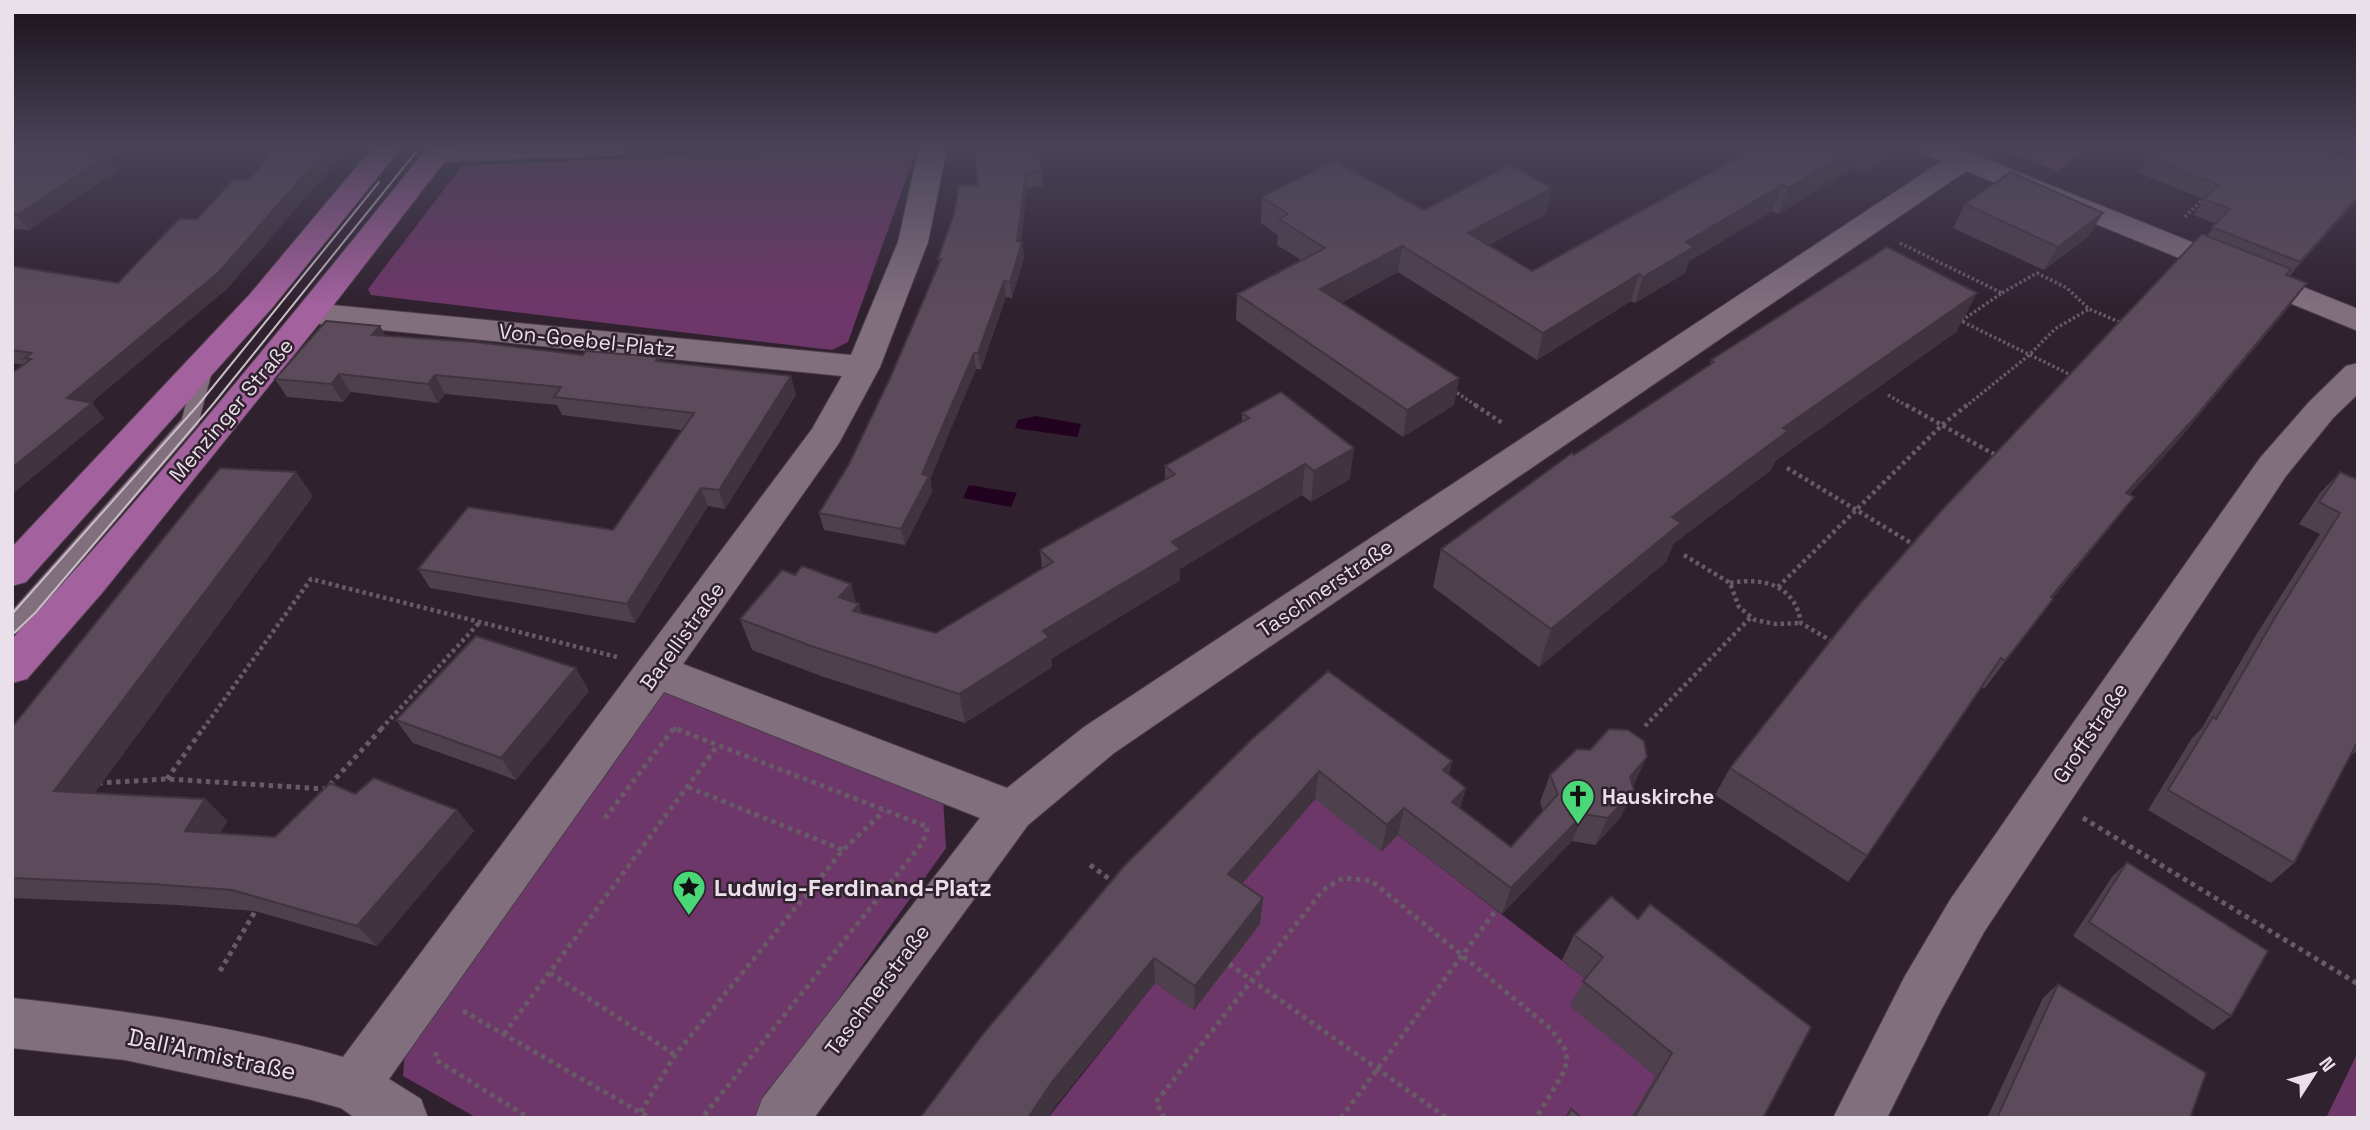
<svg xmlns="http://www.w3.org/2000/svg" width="2370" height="1130" viewBox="0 0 2370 1130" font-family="'Space Grotesk',sans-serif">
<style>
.green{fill:#6e3769}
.water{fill:#220220}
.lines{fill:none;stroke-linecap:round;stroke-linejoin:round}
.lane-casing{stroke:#4a3e49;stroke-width:2}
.street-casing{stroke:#4a3e49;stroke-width:2}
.primary-casing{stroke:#4a3e49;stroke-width:2}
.path-far2{stroke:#685a67;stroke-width:3.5;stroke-dasharray:2.5 2.5;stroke-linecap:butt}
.path-far1{stroke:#685a67;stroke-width:4.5;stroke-dasharray:3.5 3.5;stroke-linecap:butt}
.path{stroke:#685a67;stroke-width:5;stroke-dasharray:4.5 4.5;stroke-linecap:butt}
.lane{fill:#816f7e;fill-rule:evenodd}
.street{fill:#816f7e;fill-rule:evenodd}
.primary{fill:#a3619d;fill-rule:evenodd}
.tram{stroke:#c8bdc7;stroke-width:2}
.wall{fill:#4f404d}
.shaded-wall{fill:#40343f}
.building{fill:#5c4b5a;stroke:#40343f;stroke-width:2}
.labels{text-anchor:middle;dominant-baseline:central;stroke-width:5;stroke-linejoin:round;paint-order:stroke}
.street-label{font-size:21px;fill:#eae0e9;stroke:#30212f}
.poi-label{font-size:21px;font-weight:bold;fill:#eae0e9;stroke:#30212f;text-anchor:start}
.near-poi-label{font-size:24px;font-weight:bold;fill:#eae0e9;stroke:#30212f;text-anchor:start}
.near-street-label{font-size:24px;fill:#eae0e9;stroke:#30212f}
</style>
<rect width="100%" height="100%" fill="#30212f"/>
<!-- green -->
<path class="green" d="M872,147H910L916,151L848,342L832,350L371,295L368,289L462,166Z
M1998,147H2088L2057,171Z
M662,688L943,798L946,848L754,1118H477L403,1076L406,1040Z
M1315,799L1398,835L1590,982L1571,1006L1656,1076L1631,1118H1048L1155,983L1195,1010L1227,901Z
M2358,1052V1118H2326Z"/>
<!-- water -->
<path class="water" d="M1035,416L1081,424L1077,437L1015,428L1018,420Z
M969,485L1017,493L1011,507L963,498Z"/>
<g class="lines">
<defs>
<path id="lane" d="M205,358L214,364L198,424L20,632L12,634V611L182,419L196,364Z"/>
<path id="street" d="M432,147H629L625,153L615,155L437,162L427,160L423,154Z
M919,147H947L928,242L880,367L839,443L683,664L1007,788L1084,727L1942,161L1922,153L1918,147H1956L2358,309V331L1966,171L1114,753L1028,825L814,1118H755L762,1099L980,818L664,692L389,1079L421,1099L428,1118H355L341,1108L308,1099L125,1060L12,1048V998C123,1010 235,1026 343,1057L812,429L842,376L311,323L300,320L295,313L300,306L311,303L851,355L898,242Z
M2358,363V394L2333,418L2286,476L1984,932L1941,1010L1887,1118H1833L1905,976L1950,900L2047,760L2260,458L2309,402L2346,366Z"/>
<path id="primary" d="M373,147H402L272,308L26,582L12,586V547L250,294Z
M428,147H456L322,320L102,593L27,679L12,683V639C158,482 293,314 428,147Z"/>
</defs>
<!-- lane casing -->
<use href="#lane" class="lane-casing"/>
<!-- street casing -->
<use href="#street" class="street-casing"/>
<!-- primary casing -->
<use href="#primary" class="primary-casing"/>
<!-- path-far2 -->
<path class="path-far2" d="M2185,217L2202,200L2207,202
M1900,243L2002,293L1961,321L2073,376
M2002,293L2037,273L2067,288L2089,309L2122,323
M1453,390L1478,407
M1888,395L1909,407
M1965,407L2028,356L2055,329L2089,309"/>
<!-- path-far1 -->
<path class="path-far1" d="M1475,405L1504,424
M1906,405L1999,457
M1787,468L1916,546
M1684,555L1730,583L1739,607L1755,620L1776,624L1801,623
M1730,583C1764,577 1795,585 1801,623L1833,642
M1778,587L1942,425L1967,405
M1645,726L1750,618
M203,729L311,579L617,657
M381,729L479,623
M673,729H677"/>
<!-- path -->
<path class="path" d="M167,779L204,727
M98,783L167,779L326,789L383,727
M688,787L843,850
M605,818L674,728L928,827L923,842L702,1118
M2083,818L2358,984
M1090,865L1115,883
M1229,964L1447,1118
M220,971L257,908
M550,973L675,1055
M463,1011L650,1118
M504,1034L718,745
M436,1052V1060L529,1118
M641,1112L675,1055L843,850L884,811
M1164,1118L1156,1102L1323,890L1343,878L1372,881L1551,1029L1567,1052L1565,1070L1536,1118
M1341,1118L1496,910"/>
<!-- lane -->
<use href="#lane" class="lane"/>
<!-- street -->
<use href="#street" class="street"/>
<!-- primary -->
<use href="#primary" class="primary"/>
<!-- tram -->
<path class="tram" d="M12,614L199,404L379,182
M12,635L36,612L214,403L420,147"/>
</g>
<!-- wall -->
<path class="wall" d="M12,147L109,160L117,171L29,230L12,229Z
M974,147L1041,171L1043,186L1027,188L1021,242L1024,258L1012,298L1006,297L981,369H976L930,479L932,492L905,545L824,530L819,513L849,464L891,376L939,264L938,259L978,185Z
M1648,147H1666L1657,152Z
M1731,147H1899L1866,171L1855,167L1778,214L1772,211L1689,261L1685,273L1635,303L1631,301L1537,360L1398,272L1341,303L1459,378L1454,405L1403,437L1236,320L1237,294L1301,260L1277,245L1278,235L1261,223L1262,197L1424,210L1552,188L1546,214L1489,245L1532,271L1737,158Z
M2358,149V200L2289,276L2307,283L2285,312L2176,443L2130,494L2134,497L2112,525L2053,598V599L2032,627L1984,689L1982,687L1867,856L1848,882L1715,795L1730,768L2207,236L2216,224L2194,215L2204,199L2139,173L2148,157L2347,159Z
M1965,204L2089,236L2044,270L1953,228Z
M12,266L118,283L228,288L90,403L104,418L12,494V373L24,365L12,363Z
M1977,293L1956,332L1775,461L1771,470L1673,544L1666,562L1539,667L1433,587L1441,549L1574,455L1709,366L1711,360Z
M386,336L583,355L658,357L660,361L796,395L725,509L708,506L635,623L430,588L418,569L613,530L682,430L562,415L557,405L445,394L438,403L351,392L343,402L287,397L275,379Z
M1242,413L1350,479L1311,502L1302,495L1180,569V580L1051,659L1052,667L965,723L821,676L752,650L740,619L795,575L851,584L856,604H859L861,613L936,633L1042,569L1040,550L1165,480V466L1242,422Z
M2340,472L2358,480V750L2349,757L2294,863L2271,883L2148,810L2192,738L2202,728L2256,635L2320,534L2299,524L2320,493Z
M313,496L94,793L205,799L227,821L220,833L275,837L355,794L457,810L474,831L377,946L255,911L177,905L12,898V727Z
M589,691L516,780L413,743L396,720Z
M1250,741L1452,761L1449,775L1466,788L1460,808L1511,847L1543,811L1540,802L1550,775L1634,785L1621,817L1595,845L1572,841L1502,914L1398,835L1381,852L1315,799L1242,884L1263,898L1260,924L1194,1010L1155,983L1057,1104Z
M2127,862L2231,1016L2213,1030L2073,936L2112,877Z
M1611,896L1763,1118H1631L1656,1076L1570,1006L1585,978L1562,960L1574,935Z
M2058,984L2190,1118H1987L2043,998Z"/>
<!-- shaded-wall -->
<path class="shaded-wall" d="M97,147H123L109,160L117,171L29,230L17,215Z
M329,147H349L228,288L79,413L67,398Z
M1658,147H1666L1657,152Z
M1856,147H1863L1855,167L1778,214L1788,188Z
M1877,147H1899L1866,171Z
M1026,172L1027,188L1020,247L1022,242L1024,258L1012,298L1010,282L1017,241Z
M1782,185L1772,211L1689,261L1685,273L1635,303L1643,277L1686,242Z
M1552,188L1546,214L1463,259L1468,233Z
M2358,197V200L2288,278L2300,262Z
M2103,213L2089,236L2044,270L2058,247Z
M1402,246L1398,272L1317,315L1320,289Z
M1639,274L1631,301L1537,360L1543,333Z
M1004,281L1006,297L981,369L978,353Z
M2307,283L2285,312L2176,443L2105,522L2126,493Z
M1977,293L1956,332L1775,461L1771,470L1673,544L1666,562L1539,667L1551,629L1672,517L1783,428Z
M380,326L391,344L372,335Z
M974,353L976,369L930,479L932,492L905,545L901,529L922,474Z
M339,374L351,392L343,402L331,384Z
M435,375L445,394L438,403L428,384Z
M791,376L796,395L725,509L719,490Z
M1459,378L1454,405L1403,437L1407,410Z
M92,403L104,418L12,494V468Z
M1354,448L1350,479L1311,502L1314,471Z
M1305,464L1302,495L1180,569V580L1051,659L1052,667L965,723L959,694L1043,631L1172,542Z
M296,472L313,496L80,813L54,791Z
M701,488L708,506L635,623L627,604Z
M2134,497L2112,525L2030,626L2051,597Z
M851,584L857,606L859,604L867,635L839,597Z
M576,668L589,691L516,780L501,758Z
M1647,757L1634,785L1618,804L1630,777Z
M1452,761L1445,789L1443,770Z
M1319,771L1315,799L1227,901L1228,874Z
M1466,788L1458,815L1452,802Z
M1634,790L1621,817L1595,845L1608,818Z
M205,799L227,821L208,853L185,831Z
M1404,808L1398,835L1381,852L1387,825Z
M457,810L474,831L377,946L357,926Z
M1584,814L1572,841L1502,914L1511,888Z
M1263,898L1260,924L1194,1010L1195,986Z
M1154,958L1155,983L1057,1104L1048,1118H1028L1052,1082Z"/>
<!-- building -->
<path class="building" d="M12,147H97L88,155L107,156L17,215L12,214Z
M278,147H329L218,273L67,398L92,403L12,468V373L31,359L25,358L31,353L12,350V266L118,283L179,219H197L233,180H249Z
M974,147H1037L1041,171L1026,172L1017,241L1022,242L1010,282L1004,281L978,353H974L922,474L929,476L901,529L819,513L849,464L891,376L941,259H938L954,214L959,185H978Z
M1754,147H1856L1788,188L1782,185L1686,242L1694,247L1643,277L1639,274L1543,333L1402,246L1320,289L1459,378L1407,410L1237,294L1325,248L1279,219L1288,214L1262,197L1334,161L1424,210L1510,165L1552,188L1468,233L1532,271L1755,148Z
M2160,147H2314L2347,159L2358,149V197L2300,262L2212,227L2230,209L2204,199L2219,185L2148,157Z
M2011,172L2103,213L2058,247L1965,204Z
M2202,234L2291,269L2286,275L2307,283L2198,414L2126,493L2134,497L2051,597L2053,599L2005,661L2001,658L1867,856L1730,768L1858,606L1942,510Z
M1887,247L1977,293L1783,428L1788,431L1672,517L1681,523L1551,629L1441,549L1572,453L1574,455L1714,362L1711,360Z
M326,321L380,326L372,335L475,342L583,355L586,351L658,357L656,361L791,376L719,490L701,488L627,604L418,569L468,507L613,530L694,413L554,397L561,387L435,375L428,384L339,374L331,384L275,379Z
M1281,392L1354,448L1314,471L1305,464L1172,542L1180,549L1043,631L1049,637L959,694L811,646L740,619L782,570L795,575L802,566L851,584L839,597L859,604L853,611L936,633L1053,562L1040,550L1175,474L1165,466L1249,418L1242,413Z
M220,468L296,472L54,791L205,799L185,831L275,837L330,783L355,794L374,778L457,810L357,926L232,890L152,884L12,878V727Z
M2340,472L2358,480V741L2294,863L2168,790L2213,717L2216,719L2277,614L2340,513L2319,502Z
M476,636L576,668L501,758L396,720Z
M1328,671L1452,761L1443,770L1466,788L1452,802L1511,847L1558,794L1550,775L1577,749L1590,750L1609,729L1628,730L1644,741L1647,757L1630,777L1634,790L1608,818L1584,814L1511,888L1404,808L1387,825L1319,771L1228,874L1263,898L1195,986L1154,958L1052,1082L1028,1118H920L983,1034L1125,865L1250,741Z
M2127,862L2268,951L2231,1016L2089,922Z
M1611,896L1638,919L1650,904L1811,1027L1763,1118H1634L1672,1053L1583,981L1603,957L1574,935Z
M2058,984L2206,1073L2190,1118H1997Z
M1571,1109L1582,1118H1566Z"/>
<!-- sky -->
<linearGradient id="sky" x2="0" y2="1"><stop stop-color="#1a121a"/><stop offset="0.48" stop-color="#484358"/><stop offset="1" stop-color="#484358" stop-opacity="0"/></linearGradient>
<rect width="2370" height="305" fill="url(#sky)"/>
<!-- icons -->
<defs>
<symbol id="church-pin" viewBox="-11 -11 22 30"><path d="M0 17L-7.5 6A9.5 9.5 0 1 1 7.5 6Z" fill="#4ad778" stroke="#30212f"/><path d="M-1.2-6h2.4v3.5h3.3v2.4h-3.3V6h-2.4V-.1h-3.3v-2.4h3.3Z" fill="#111"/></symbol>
<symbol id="sight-pin" viewBox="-11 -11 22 30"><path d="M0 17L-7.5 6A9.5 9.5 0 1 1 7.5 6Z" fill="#4ad778" stroke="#30212f"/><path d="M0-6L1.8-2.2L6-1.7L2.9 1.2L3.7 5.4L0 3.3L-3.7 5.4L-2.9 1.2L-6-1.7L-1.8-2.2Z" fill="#111"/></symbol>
</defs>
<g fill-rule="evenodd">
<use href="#church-pin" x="1559" y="777" width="38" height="52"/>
<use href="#sight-pin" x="670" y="868" width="38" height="52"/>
</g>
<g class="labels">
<!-- street labels -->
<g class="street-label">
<text transform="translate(587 340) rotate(6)">Von-Goebel-Platz</text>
<text transform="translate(231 410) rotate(-50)">Menzinger Straße</text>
<text transform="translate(1325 588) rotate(-34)">Taschnerstraße</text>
<text transform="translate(682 636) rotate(-54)">Barellistraße</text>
<text transform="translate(2090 733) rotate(-56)">Groffstraße</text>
<text transform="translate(877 990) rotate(-53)">Taschnerstraße</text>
</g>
<!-- poi labels -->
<g class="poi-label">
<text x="1602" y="796">Hauskirche</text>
</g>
<!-- near-poi labels -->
<g class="near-poi-label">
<text x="714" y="887">Ludwig-Ferdinand-Platz</text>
</g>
<!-- near-street labels -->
<g class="near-street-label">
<text transform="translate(212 1054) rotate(12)">Dall'Armistraße</text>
</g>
</g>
<!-- border -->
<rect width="2370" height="1130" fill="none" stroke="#eae0e9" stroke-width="28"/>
<!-- north arrow -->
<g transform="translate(2314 1074) rotate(54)" stroke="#30212f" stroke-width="5" paint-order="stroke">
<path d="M0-5L12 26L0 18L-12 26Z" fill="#eae0e9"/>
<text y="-10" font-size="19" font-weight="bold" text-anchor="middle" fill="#eae0e9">N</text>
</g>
</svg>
